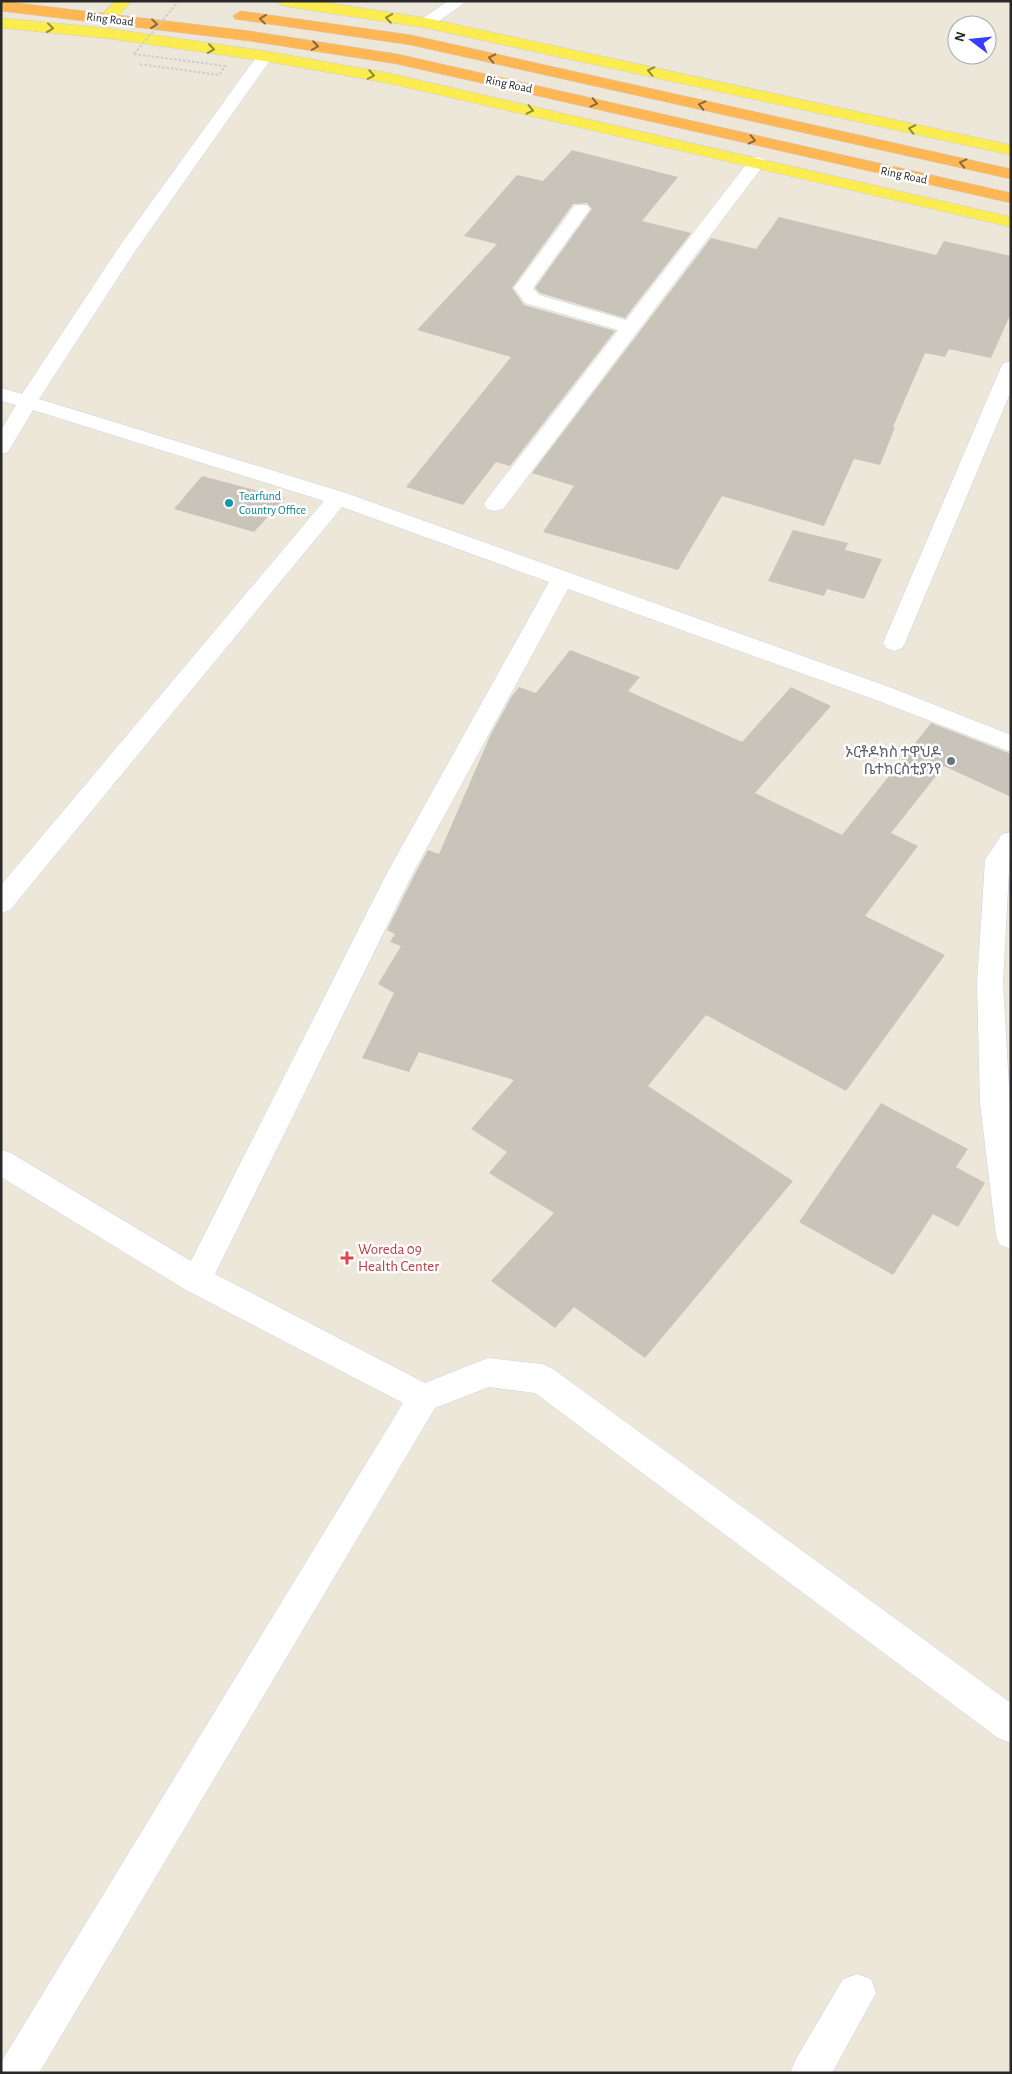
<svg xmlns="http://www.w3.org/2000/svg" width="1012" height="2074" viewBox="0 0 1012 2074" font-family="'Alegreya Sans','Noto Sans Ethiopic',sans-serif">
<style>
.building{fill:#c8c4ba}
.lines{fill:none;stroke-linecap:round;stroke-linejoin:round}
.minor-casing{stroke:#cfd0e4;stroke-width:1}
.major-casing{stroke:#ccc;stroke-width:1}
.highway-casing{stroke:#ccc;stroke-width:1}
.minor{fill:#fff;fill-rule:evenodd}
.major{fill:#fbec50;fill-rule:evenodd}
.highway{fill:#ffb653;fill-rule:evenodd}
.path-bridge{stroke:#ccc;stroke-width:2;stroke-dasharray:2.5 2;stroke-linecap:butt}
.oneway{stroke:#928a3c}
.oneway2{stroke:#89683c}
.culture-dot{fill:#0f9aa8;stroke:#fff;stroke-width:2}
.worship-dot{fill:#6b7280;stroke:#fff;stroke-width:2}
.health-dot{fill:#e0444e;stroke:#fff;stroke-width:2}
.labels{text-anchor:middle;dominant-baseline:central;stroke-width:5;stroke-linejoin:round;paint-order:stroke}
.far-street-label{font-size:12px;fill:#292929;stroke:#fff}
.far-culture-label{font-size:12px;fill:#0d838f;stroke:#fff;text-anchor:start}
.worship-label{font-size:15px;fill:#5b616d;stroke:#fff;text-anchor:end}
.health-label{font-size:15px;fill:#be3a42;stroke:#fff;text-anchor:start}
</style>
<rect width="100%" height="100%" fill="#ede7da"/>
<!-- building -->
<path class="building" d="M572,150L678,177L642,221L691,233L625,318L540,293L535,288L592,209L587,203L573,204L512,288L524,305L615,331L510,466L496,462L463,505L406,487L511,357L417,330L497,244L464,236L517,175L543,181Z
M779,217L936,255L944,241L1011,256V313L991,358L949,349L945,357L925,353L893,427H895L880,465L854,459L824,526L722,496L678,570L543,532L574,486L532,473L711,238L756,249Z
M202,476L285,498L254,532L174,509Z
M793,530L848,543L845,550L882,559L864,599L827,589L824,596L768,581Z
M570,650L640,677L628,691L742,742L791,687L831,706L755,793L842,835L931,723L1011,754V797L944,766L891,833L918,846L865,916L945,955L846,1091L706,1015L648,1086L793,1181L645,1358L574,1307L555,1328L491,1281L554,1213L489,1173L507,1152L471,1129L514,1080L419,1052L409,1072L362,1058L394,993L378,984L401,946L390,942L395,934L387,930L415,874L428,850L439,854L491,734L512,696L519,687L536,693Z
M881,1103L968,1149L956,1167L985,1183L958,1227L933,1214L893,1275L799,1222Z"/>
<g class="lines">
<defs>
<path id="minor" d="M448,1H467L432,26H420L418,23L420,20Z
M265,51L273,56L136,250L39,399L346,493L892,688L1011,735V752L876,700L568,589L413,873L215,1274L425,1383L488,1358L542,1364L553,1369L1011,1703V1743L998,1738L535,1393L489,1387L435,1408L39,2073H1L3,2059L403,1403L186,1290L1,1177V1150L11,1153L191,1261L387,873L549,582L342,507L10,910L1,913V885L324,501L33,410L8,452L1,454V430L16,405L1,401V388L22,394L121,244L259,53Z
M757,157L763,158L766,162L763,166L503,509L495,511L487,509L484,504L487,499L618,330L525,303L514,288L575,205H587L590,209L533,288L539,295L626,320L751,158Z
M1011,361V391L905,643L902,648L894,651L886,648L883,643L1001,367L1004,363Z
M1011,832L1003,983L1011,1123V1249L1000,1245L996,1236L980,1103L977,983L985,860L1002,834Z
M857,1974L871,1979L876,1993L832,2073H790L796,2059L843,1979Z"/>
<path id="major" d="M115,1H132L113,21H101L99,18Z
M276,1H316L426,18L1011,145V155L426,28L284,6Z
M1,18L105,28L265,51L388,73L1011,217V227L388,83L265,61L105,38L1,28Z"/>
<path id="highway" d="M1,1L250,31L397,54L1011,193V203L397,64L250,41L1,11Z
M241,11L411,35L1011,169V179L411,45L235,19L233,16Z"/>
</defs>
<!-- minor casing -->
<use href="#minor" class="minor-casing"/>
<!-- major casing -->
<use href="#major" class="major-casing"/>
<!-- highway casing -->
<use href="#highway" class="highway-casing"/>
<!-- minor -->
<use href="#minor" class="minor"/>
<!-- major -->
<use href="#major" class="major"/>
<!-- highway -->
<use href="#highway" class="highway"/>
<!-- path-bridge -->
<path class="path-bridge" d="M134,54L225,66L219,75L139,64
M134,54L179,1"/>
</g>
<!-- one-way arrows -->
<defs><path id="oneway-chevron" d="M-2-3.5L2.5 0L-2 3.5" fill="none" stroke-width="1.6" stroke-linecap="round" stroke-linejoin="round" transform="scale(1.25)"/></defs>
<g class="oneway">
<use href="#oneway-chevron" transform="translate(389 18) rotate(-171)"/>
<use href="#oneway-chevron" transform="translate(50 28) rotate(6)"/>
<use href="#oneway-chevron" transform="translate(211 49) rotate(8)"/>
<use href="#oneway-chevron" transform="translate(651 71) rotate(-168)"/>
<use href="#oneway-chevron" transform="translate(371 75) rotate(10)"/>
<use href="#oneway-chevron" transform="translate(530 110) rotate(13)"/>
<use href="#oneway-chevron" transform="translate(912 129) rotate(-168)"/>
</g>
<g class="oneway2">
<use href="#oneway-chevron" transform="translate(263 19) rotate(-173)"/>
<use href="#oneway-chevron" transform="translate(154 24) rotate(7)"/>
<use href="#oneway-chevron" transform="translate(315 46) rotate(9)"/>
<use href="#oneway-chevron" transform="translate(492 58) rotate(-167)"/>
<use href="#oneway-chevron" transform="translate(594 103) rotate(13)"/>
<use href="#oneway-chevron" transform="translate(702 105) rotate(-167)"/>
<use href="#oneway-chevron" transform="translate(752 140) rotate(13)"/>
<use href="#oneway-chevron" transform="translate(963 163) rotate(-167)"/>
</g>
<!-- markers -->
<circle class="culture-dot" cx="229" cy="503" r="5"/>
<circle class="worship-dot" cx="951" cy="761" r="5"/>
<path class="health-dot" d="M344.5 1250.5h5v5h5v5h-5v5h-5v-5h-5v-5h5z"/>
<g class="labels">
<!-- far-street labels -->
<g class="far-street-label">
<text transform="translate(110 19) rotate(7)">Ring Road</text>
<text transform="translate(509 84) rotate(12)">Ring Road</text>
<text transform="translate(904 175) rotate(12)">Ring Road</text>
</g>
<!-- far-culture labels -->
<g class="far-culture-label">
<text x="239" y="496">Tearfund<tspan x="239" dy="14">Country Office</tspan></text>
</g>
<!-- worship labels -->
<g class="worship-label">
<text x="941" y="752">ኦርቶዶክስ ተዋህዶ<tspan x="941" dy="17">ቤተክርስቲያንየ</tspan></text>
</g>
<!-- health labels -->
<g class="health-label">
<text x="358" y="1249">Woreda 09<tspan x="358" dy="17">Health Center</tspan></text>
</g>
</g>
<!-- border -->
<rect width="1012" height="2074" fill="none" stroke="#292929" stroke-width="5"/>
<!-- north arrow -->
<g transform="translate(972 40) rotate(286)"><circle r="24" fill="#ffffff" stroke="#a9a9a9"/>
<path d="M0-4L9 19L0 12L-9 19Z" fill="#353dff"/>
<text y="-8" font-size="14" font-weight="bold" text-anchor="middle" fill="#292929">N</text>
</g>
</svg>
